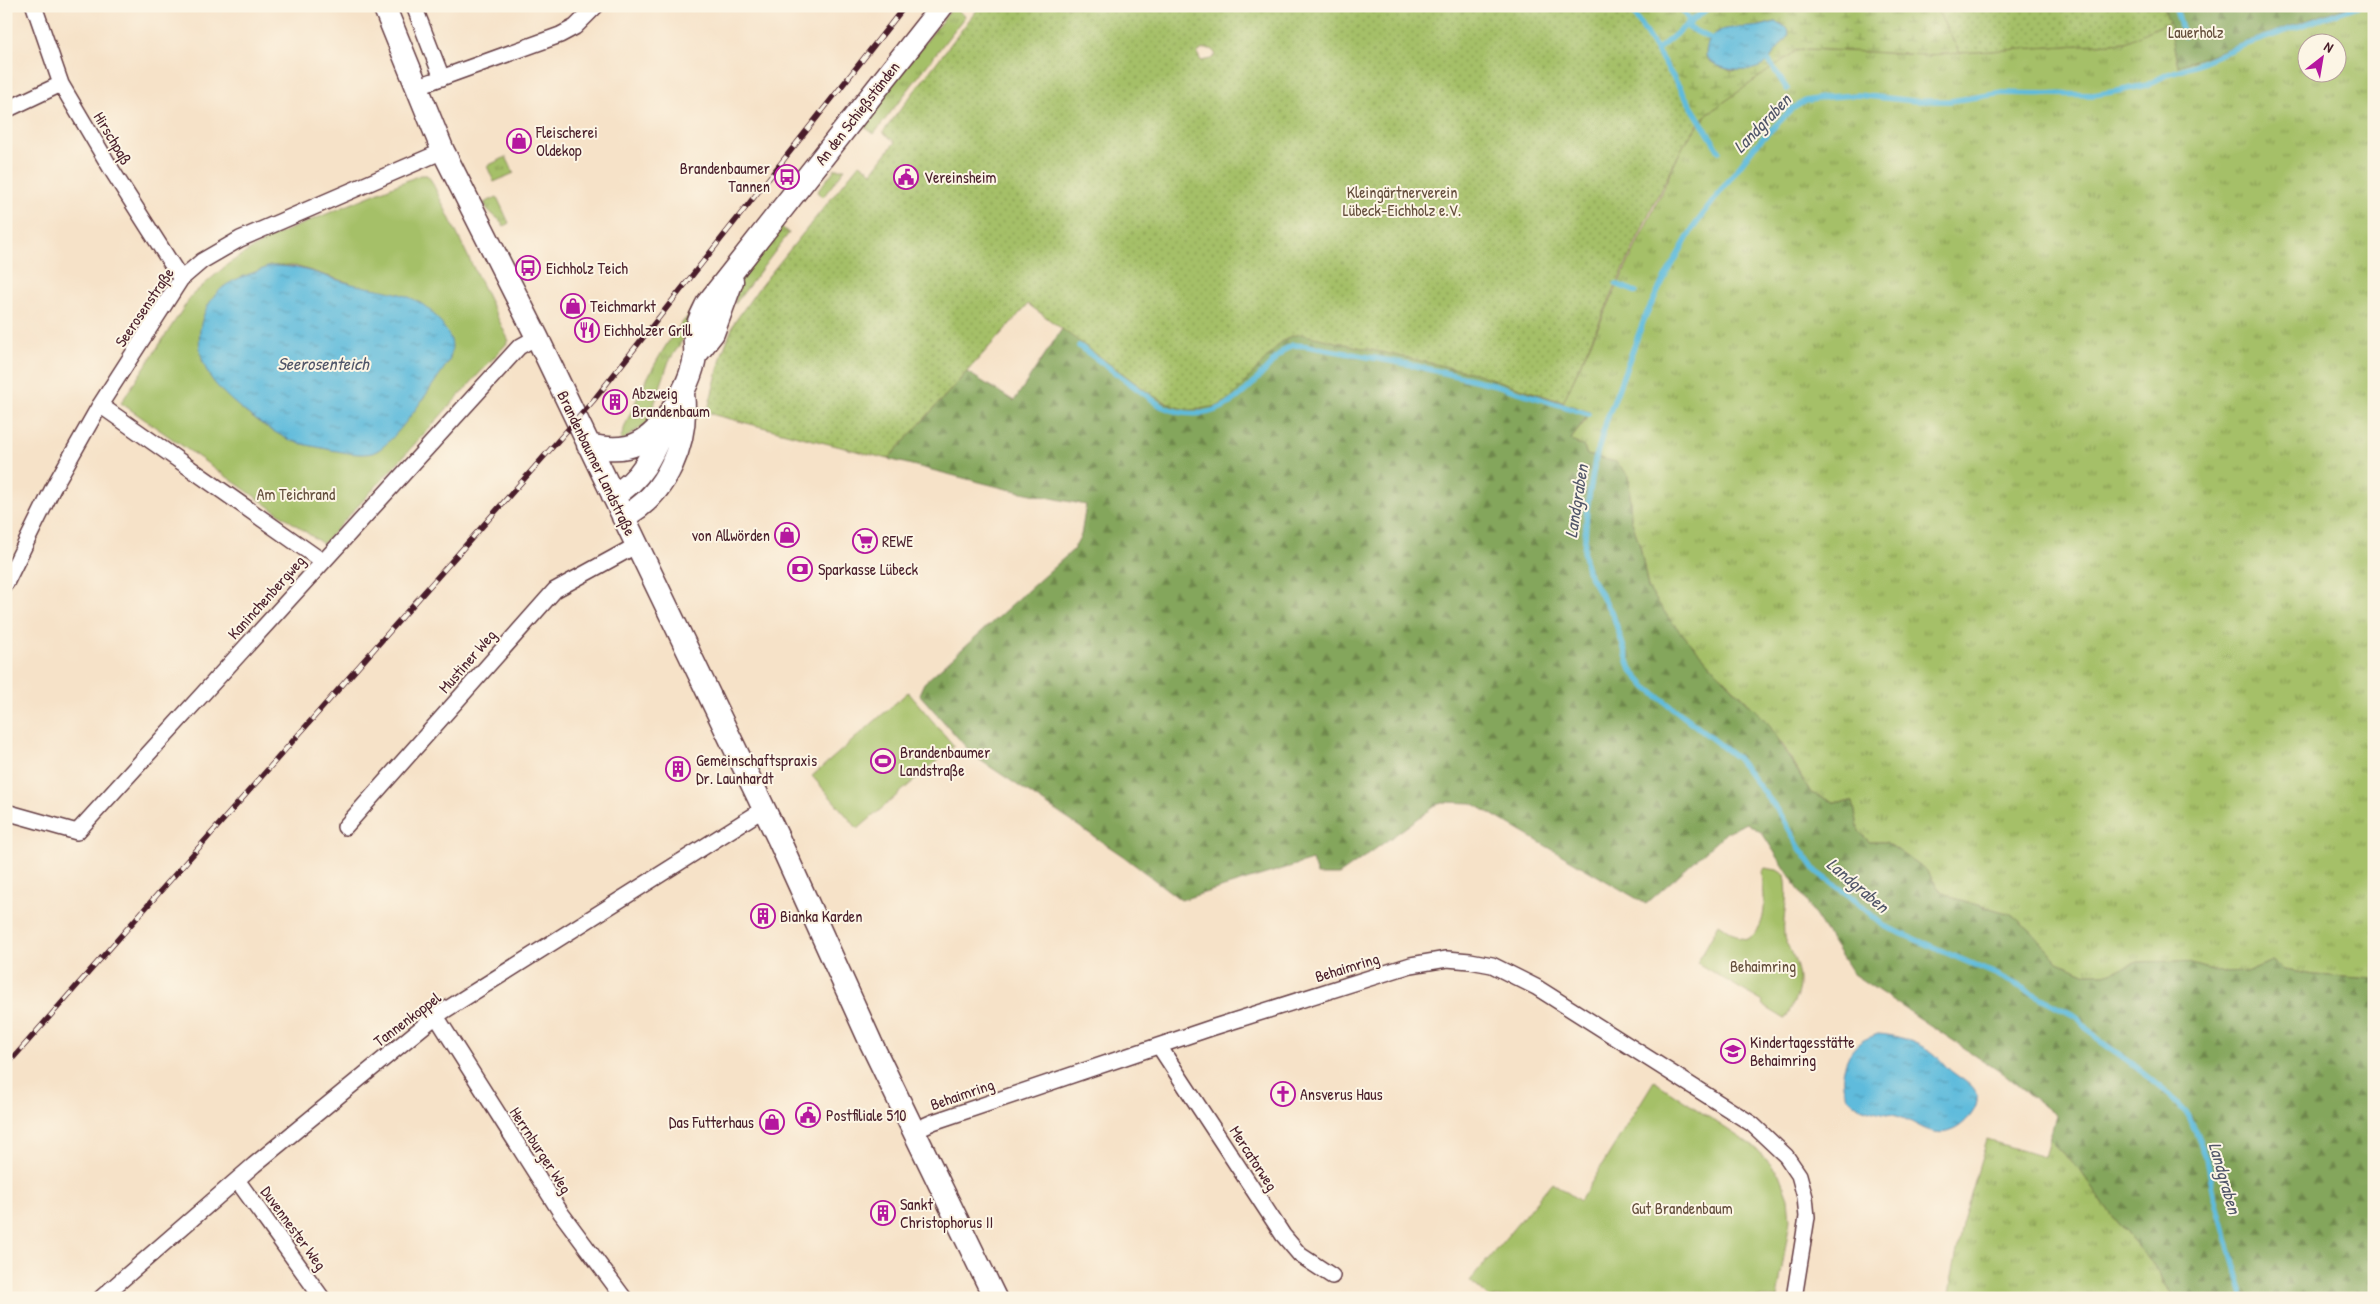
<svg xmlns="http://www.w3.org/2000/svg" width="2380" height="1304" viewBox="0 0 2380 1304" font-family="'Patrick Hand',sans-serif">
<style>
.grass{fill:url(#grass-tufts);stroke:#787049;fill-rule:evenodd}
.forest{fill:url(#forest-firs);stroke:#676244}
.wetland{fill:url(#wetland-marsh);stroke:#787049;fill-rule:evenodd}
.park{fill:#a5c067;stroke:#787049;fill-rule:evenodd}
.garden{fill:url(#garden-dots);stroke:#787049;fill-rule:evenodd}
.water{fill:url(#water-ripples);stroke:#546d84}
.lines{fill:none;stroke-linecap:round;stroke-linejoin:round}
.stream{stroke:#5ebbdc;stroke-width:5.5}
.street-casing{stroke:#643c43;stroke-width:18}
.secondary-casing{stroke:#643c43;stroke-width:25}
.street{stroke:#fff;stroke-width:15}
.secondary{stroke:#fff;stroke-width:22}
.rail-casing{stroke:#4a1f2b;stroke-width:5.5}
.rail{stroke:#fcf5e5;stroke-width:4;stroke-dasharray:11;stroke-linecap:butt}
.labels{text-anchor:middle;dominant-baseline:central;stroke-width:4;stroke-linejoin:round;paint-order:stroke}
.park-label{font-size:16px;fill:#654f3d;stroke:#fcf5e5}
.street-label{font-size:16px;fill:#4a1f2b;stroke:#fcf5e5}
.poi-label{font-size:16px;fill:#4a1f2b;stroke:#fcf5e5;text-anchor:start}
.water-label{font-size:18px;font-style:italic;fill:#515669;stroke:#fcf5e5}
</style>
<defs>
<pattern id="grass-tufts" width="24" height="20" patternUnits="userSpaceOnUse" patternTransform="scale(1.25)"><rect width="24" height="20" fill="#a5c067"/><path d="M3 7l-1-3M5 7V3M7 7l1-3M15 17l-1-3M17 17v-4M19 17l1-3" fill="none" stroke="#889b55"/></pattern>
<pattern id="forest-firs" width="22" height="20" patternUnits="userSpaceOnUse" patternTransform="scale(1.25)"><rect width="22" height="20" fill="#84a65c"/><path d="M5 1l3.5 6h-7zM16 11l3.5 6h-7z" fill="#6e874c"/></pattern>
<pattern id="wetland-marsh" width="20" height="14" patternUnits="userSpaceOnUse" patternTransform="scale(1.25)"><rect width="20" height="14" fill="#a5c067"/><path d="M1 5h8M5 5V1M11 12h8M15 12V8" fill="none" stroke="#889b55"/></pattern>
<pattern id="garden-dots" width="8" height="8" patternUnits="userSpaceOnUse" patternTransform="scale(1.25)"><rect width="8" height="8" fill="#a5c067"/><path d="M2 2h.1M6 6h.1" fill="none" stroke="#889b55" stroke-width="1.8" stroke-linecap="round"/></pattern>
<pattern id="water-ripples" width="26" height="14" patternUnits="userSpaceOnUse" patternTransform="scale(1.25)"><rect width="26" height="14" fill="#5ebbdc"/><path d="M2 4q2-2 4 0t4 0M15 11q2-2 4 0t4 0" fill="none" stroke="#5097b3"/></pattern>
</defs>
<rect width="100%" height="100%" fill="#fcf5e5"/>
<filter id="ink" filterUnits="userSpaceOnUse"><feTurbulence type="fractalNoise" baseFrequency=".02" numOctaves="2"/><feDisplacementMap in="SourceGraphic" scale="10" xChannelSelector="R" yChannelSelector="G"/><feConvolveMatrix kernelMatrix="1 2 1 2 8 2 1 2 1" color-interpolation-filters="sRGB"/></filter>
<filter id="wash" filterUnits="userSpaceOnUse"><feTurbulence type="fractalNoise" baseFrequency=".0096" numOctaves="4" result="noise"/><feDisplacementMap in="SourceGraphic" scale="20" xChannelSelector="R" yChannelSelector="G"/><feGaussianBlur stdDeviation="1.12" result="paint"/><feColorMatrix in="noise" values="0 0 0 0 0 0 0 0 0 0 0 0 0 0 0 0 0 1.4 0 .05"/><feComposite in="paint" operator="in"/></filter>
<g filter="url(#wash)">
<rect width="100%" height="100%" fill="#f6e2c8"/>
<!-- grass -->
<path class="grass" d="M2348,6H2374V979L2314,975L2284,970L2272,961L2246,972L2223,973L2181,961L2138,962L2105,974H2087L2058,962L2032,932L2011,914L1953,898L1939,889L1926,870L1886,842H1869L1859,831L1853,802H1833L1811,793L1783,745L1746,700L1716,671L1670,620L1648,588L1640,546L1631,519L1629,476L1616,462L1587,455L1585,449L1572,440L1571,439L1586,420L1563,402L1683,146L1707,114L1796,51L1808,49L1927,55L2125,42L2169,22L2178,66ZM2308,42H2338V72H2308Z
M953,7L965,16L874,134L861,124Z
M506,157L514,173L494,182L487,166Z
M835,169H845L823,197L817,192Z
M497,197L509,223L504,226C498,216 488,214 484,203Z
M780,226L789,233L735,304C735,275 764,248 780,226Z
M690,315L688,332L669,361L648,423L620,442C625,417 670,329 690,315Z
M1987,1140L2044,1157L2049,1140L2080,1170L2106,1208L2152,1263L2175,1298H1948L1962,1224Z"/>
<!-- forest -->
<path class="forest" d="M2163,6H2348L2178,66L2169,22Z
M1062,329L1163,402L1176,407L1201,410L1269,355L1281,342L1291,336L1301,334L1475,373L1590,412L1571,439L1578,445L1583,446L1587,455L1616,462L1629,476L1631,519L1640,546L1648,588L1670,620L1716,671L1768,723L1811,793L1833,802H1853L1859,831L1869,842H1886L1926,870L1939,889L1953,898L2011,914L2032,932L2058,962L2087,974H2105L2138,962L2181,961L2223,973L2246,972L2272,961L2284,970L2314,975L2374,979V1298H2175L2152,1263L2106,1208L2080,1170L2049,1140L2056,1116L2002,1073L1853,974L1762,833L1747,823L1727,832L1646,904L1472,803L1441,802L1339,875H1317L1312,860L1181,900L1123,856L974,756L919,694L924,683L1073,550L1081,535L1086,505L1007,489L888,459L967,372L1014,401Z"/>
<!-- wetland -->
<path class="wetland" d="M1627,6H1935L1960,53L1927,55L1808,49L1796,51L1707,114L1700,121ZM1776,22L1783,25L1781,43L1773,53L1771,58L1755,68L1731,71L1709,61L1706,51L1710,38Z"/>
<!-- park -->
<path class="park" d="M420,175H427L431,180L509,341L323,544L121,403L192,295L228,264L269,238ZM270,266H295L350,283L302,444C262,430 221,398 202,360L223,287Z
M908,692L954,746L858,829L812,776Z
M1765,868L1777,870L1785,875C1790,899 1782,913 1784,936C1784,942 1790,948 1792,953C1804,983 1800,993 1785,1019L1762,1005L1763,1002L1697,963L1719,924L1740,938L1748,939C1771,924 1763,895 1762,872Z
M1654,1081L1757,1149L1779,1174L1788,1198L1790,1220L1777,1298H1490L1470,1281L1552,1182L1580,1201Z"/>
<!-- garden -->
<path class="garden" d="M980,6H1627L1700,121L1683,146L1652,207L1563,402L1475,373L1301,334L1291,336L1281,342L1232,397L1218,406L1190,410L1176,407L1152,395L1028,304L888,459L707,413L722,354L734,323L758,289L860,163L872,172L895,142L883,132ZM1203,49H1212L1216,55L1211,59L1201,61L1197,53Z
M1935,6H2000L2005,11L2010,6H2163L2169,22L2125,42L1960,53Z"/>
<!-- water -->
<path class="water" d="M1776,22C1783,25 1787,27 1789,35C1786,38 1766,64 1764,65C1748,74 1717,72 1706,56C1707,21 1736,30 1760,26C1765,25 1770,23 1776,22Z
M270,266C301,265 319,275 348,283C387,293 419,289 443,326C453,341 454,344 449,361C435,381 393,448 372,453C359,456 344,452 331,450C316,446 298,445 284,437C262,426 234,405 218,387C192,359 193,314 222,288C234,278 255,273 270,266Z
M1878,1034C1897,1035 1916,1042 1932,1052C1939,1057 1944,1065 1951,1071C1966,1083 1988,1091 1971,1115C1965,1122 1959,1128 1950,1131C1945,1133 1941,1133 1935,1132C1923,1130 1912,1121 1900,1117C1885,1112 1862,1112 1850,1100C1836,1085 1844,1056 1858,1044C1863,1039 1871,1037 1878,1034Z"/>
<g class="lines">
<!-- stream -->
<path class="stream" d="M1629,6L1719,151
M2175,6L2184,36
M1710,38L1689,28L1690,22L1711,6
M1657,50L1690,22L1680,6
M1769,61L1787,89
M1616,284L1636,292
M1079,346L1161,406C1220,432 1247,389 1284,350L1293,345L1307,346L1407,364L1496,385L1588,414
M2244,1298L2214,1194L2207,1159L2189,1116L2168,1093L2130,1062L2097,1039L2077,1017L1998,975L1884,926L1850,896L1817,872L1799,847L1780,813L1737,758L1646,687L1631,670L1613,615L1587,571L1584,554L1587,508L1595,461L1606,422L1645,317L1663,281L1693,228L1726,184L1754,147L1792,109L1805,101L1827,97L1857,95L1915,101H1950L2003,93L2093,95L2118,91L2147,85L2168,74L2194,65L2233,49L2358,6"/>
</g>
</g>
<g filter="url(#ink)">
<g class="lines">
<defs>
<path id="street" d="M34,6L61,84L113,172L181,279
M414,6L442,78
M416,87L560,35L575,27L596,6
M6,110L61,84
M100,405L322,561
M6,583L53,488L100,405L181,279L202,261L240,239L443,151
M6,812L77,832L519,347L537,337
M345,827L555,590L637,545
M436,1016L561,1213L624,1298
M1159,1046L1283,1235L1300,1255L1332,1276
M913,1131L933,1122L1211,1028L1411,965L1447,959L1470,961L1492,965L1536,987L1752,1124L1786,1156L1799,1175L1805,1197L1807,1217L1794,1298
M237,1180L322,1298
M101,1298L254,1165L436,1016L764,809"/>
<path id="secondary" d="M384,6L443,151L537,337L779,840L871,1043L995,1298
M695,356L713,333L732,281
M588,445C601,448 613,450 627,447C659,441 691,387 695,356C696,349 694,343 695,336C696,325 702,314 707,304L942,6
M613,496C642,479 652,456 664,426
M623,517C667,495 689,441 683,394"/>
</defs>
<!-- street casing -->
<use href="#street" class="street-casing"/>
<!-- secondary casing -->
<use href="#secondary" class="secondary-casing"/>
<!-- street -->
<use href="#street" class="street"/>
<!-- secondary -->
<use href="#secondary" class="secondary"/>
<defs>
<path id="rail" d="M6,1066L593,401L905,6"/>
</defs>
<!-- rail casing -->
<use href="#rail" class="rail-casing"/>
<!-- rail -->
<use href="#rail" class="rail"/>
</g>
</g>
<!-- icons -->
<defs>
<symbol id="shop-ring" viewBox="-11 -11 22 22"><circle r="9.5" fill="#fcf5e5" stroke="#b5179e" stroke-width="1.5"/><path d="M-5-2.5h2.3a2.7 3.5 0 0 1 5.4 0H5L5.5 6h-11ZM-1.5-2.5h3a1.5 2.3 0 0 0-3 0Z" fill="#b5179e"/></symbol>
<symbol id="bus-ring" viewBox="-11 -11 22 22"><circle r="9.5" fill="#fcf5e5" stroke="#b5179e" stroke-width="1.5"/><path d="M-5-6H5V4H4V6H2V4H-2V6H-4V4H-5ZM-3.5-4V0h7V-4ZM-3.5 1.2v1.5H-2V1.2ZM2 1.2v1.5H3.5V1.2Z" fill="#b5179e"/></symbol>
<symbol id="civic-ring" viewBox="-11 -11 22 22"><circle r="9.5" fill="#fcf5e5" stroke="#b5179e" stroke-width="1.5"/><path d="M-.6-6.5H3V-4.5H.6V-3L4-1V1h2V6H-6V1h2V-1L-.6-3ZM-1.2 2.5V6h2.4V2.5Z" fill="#b5179e"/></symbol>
<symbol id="restaurant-ring" viewBox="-11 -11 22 22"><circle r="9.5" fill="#fcf5e5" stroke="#b5179e" stroke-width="1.5"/><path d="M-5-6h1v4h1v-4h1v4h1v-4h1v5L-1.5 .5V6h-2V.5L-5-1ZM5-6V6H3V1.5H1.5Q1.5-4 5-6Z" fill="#b5179e"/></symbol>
<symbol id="building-ring" viewBox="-11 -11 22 22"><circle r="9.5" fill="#fcf5e5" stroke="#b5179e" stroke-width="1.5"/><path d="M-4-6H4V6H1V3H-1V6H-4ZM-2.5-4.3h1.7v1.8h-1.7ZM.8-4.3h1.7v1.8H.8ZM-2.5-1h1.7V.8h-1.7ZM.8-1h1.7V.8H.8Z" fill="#b5179e"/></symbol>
<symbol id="supermarket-ring" viewBox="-11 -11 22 22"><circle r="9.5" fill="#fcf5e5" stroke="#b5179e" stroke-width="1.5"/><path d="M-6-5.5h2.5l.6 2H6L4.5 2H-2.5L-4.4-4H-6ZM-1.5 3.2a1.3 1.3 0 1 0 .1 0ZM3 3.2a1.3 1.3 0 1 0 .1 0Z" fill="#b5179e"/></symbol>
<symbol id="bank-ring" viewBox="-11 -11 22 22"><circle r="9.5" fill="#fcf5e5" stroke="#b5179e" stroke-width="1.5"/><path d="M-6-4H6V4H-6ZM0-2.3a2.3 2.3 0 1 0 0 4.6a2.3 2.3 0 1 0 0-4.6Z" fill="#b5179e"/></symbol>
<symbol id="stadium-ring" viewBox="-11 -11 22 22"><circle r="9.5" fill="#fcf5e5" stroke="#b5179e" stroke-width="1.5"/><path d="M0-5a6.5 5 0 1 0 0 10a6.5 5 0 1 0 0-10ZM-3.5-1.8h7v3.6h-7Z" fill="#b5179e"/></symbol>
<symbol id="school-ring" viewBox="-11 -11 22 22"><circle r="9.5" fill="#fcf5e5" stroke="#b5179e" stroke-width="1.5"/><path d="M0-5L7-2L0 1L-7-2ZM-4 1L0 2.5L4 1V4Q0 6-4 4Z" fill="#b5179e"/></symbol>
<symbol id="church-ring" viewBox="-11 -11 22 22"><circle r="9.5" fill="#fcf5e5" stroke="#b5179e" stroke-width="1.5"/><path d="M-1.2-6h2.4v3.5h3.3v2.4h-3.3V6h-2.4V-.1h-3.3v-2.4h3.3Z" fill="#b5179e"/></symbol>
</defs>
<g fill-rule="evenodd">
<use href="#shop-ring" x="505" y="127" width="28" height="28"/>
<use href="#bus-ring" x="773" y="163" width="28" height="28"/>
<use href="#civic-ring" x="892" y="163" width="28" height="28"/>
<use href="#bus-ring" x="514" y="254" width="28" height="28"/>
<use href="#shop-ring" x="559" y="292" width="28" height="28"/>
<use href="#restaurant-ring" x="573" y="316" width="28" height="28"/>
<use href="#building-ring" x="601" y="388" width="28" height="28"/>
<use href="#shop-ring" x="773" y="521" width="28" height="28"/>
<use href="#supermarket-ring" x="851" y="527" width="28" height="28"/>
<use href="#bank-ring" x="786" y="555" width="28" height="28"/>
<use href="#stadium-ring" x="869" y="747" width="28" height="28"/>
<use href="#building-ring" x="664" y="755" width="28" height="28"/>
<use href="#building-ring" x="749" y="902" width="28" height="28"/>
<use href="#school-ring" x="1719" y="1037" width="28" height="28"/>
<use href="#church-ring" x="1269" y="1080" width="28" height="28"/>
<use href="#civic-ring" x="794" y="1101" width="28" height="28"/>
<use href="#shop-ring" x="758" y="1108" width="28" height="28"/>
<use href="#building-ring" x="869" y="1199" width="28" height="28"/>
</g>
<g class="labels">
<!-- park labels -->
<g class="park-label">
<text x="2196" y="32">Lauerholz</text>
<text x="1402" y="192">Kleingärtnerverein<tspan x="1402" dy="18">Lübeck-Eichholz e.V.</tspan></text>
<text x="296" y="494">Am Teichrand</text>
<text x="1763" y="966">Behaimring</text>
<text x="1682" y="1208">Gut Brandenbaum</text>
</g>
<!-- street labels -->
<g class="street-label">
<text transform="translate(857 113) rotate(-52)">An den Schießständen</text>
<text transform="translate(113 138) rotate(59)">Hirschpaß</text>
<text transform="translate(144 307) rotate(-56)">Seerosenstraße</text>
<text transform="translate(597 463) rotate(64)">Brandenbaumer Landstraße</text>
<text transform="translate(266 597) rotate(-48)">Kaninchenbergweg</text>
<text transform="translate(467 661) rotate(-49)">Mustiner Weg</text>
<text transform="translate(1347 967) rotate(-17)">Behaimring</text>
<text transform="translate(407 1019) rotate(-37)">Tannenkoppel</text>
<text transform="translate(962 1094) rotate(-19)">Behaimring</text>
<text transform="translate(541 1150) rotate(57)">Herrnburger Weg</text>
<text transform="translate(1254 1158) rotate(57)">Mercatorweg</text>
<text transform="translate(294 1228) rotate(54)">Duvennester Weg</text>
</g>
<!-- poi labels -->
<g class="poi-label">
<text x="536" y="132">Fleischerei<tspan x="536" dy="18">Oldekop</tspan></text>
<text x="770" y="168" text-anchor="end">Brandenbaumer<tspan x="770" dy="18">Tannen</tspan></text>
<text x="924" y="177">Vereinsheim</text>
<text x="546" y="268">Eichholz Teich</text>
<text x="590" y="306">Teichmarkt</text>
<text x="604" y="330">Eichholzer Grill</text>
<text x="632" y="393">Abzweig<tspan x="632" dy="18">Brandenbaum</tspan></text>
<text x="770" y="535" text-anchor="end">von Allwörden</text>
<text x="882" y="541">REWE</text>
<text x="818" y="569">Sparkasse Lübeck</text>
<text x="900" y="752">Brandenbaumer<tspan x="900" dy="18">Landstraße</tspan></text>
<text x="696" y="760">Gemeinschaftspraxis<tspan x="696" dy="18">Dr. Launhardt</tspan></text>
<text x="780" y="916">Bianka Karden</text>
<text x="1750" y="1042">Kindertagesstätte<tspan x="1750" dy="18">Behaimring</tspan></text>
<text x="1300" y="1094">Ansverus Haus</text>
<text x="826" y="1115">Postfiliale 510</text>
<text x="754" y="1122" text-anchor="end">Das Futterhaus</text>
<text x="900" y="1204">Sankt<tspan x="900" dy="18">Christophorus II</tspan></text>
</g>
<!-- water labels -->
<g class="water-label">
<text transform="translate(1762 123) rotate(-46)">Landgraben</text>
<text x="323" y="363">Seerosenteich</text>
<text transform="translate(1576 501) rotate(-81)">Landgraben</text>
<text transform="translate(1858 885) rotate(40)">Landgraben</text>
<text transform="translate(2225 1178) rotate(74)">Landgraben</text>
</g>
</g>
<!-- margin -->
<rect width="2380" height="1304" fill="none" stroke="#fcf5e5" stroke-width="25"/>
<!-- north arrow -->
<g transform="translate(2322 58) rotate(31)"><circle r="24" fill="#fcf5e5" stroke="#b59f9b"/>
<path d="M0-4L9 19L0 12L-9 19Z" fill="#b5179e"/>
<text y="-8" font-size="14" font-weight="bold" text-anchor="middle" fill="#4a1f2b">N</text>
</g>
</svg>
